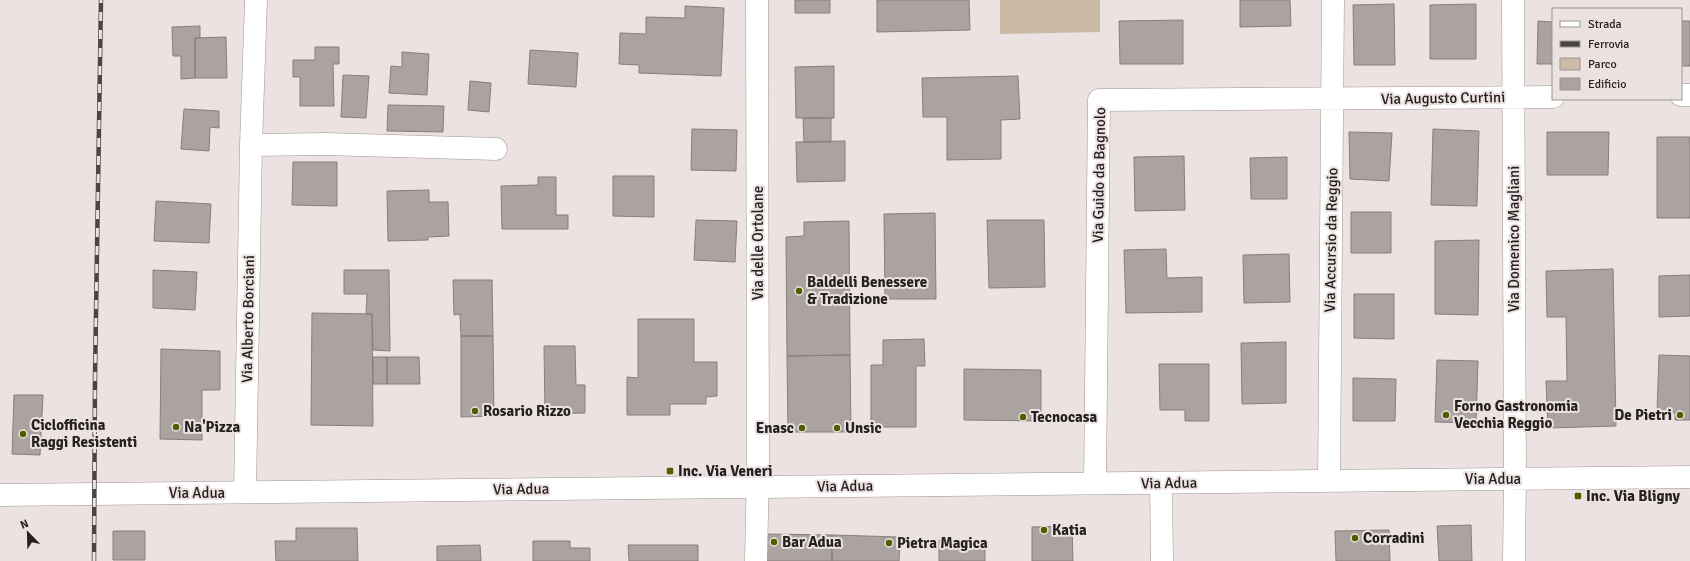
<svg xmlns="http://www.w3.org/2000/svg" width="1690" height="561" viewBox="0 0 1690 561" font-family="Signika,sans-serif">
<style>
.green{fill:#ccbaa9}
.building{fill:#aba39f;stroke:#877f7b}
.lines{fill:none;stroke-linecap:round;stroke-linejoin:round}
.minor-casing{stroke:#9f9694;stroke-width:23}
.minor{stroke:#fff;stroke-width:22}
.rail-casing{stroke:#4a4544;stroke-width:4.5}
.rail{stroke:#ece2e1;stroke-width:3;stroke-dasharray:9;stroke-linecap:butt}
.poi-dot{fill:#4e5f02;stroke:#ece2e1;stroke-width:1.5}
.labels{text-anchor:middle;dominant-baseline:central;stroke-width:4;stroke-linejoin:round;paint-order:stroke}
.street-label{font-size:15px;fill:#252120;stroke:#ece2e1}
.poi-label{font-size:15px;font-weight:bold;fill:#252120;stroke:#ece2e1;text-anchor:start}
</style>
<rect width="100%" height="100%" fill="#ece2e1"/>
<!-- green -->
<path class="green" d="M1000,0H1100V32L1000,34Z"/>
<!-- building -->
<path class="building" d="M795,0H830V13H795Z
M877,0H969L970,30L877,32Z
M1240,0H1290L1291,26L1240,27Z
M1394,4L1395,65H1354L1353,5Z
M1476,4V59H1430V5Z
M685,6L724,8L721,76L639,73V65L619,64L620,33L646,34V17L685,18Z
M1183,20V64H1120L1119,21Z
M1538,21L1553,22V64H1537Z
M1681,21H1690V66H1681Z
M200,26V38H195V78L181,79V56H173L172,27Z
M226,37L227,78H195V38Z
M315,47H339V64H333L334,106H300V77H293V60H315Z
M530,50L578,53L576,87L528,84Z
M402,52L429,54L427,95L389,93L391,66L402,67Z
M834,66V118H796L795,67Z
M343,75L369,76L366,118L341,117Z
M1018,76L1020,119L1001,120V159L947,160V117H923L922,78Z
M470,81L491,83L489,112L468,110Z
M388,105L444,106L443,132L387,131Z
M184,109L219,111V128L210,127L209,151L181,149Z
M803,118H831V142H804Z
M692,129L737,130L736,171L691,170Z
M1433,129L1479,131L1477,206L1431,205Z
M1349,132L1392,133L1389,181L1350,179Z
M1547,132H1609L1608,175H1547Z
M1657,137H1690V218H1657Z
M845,141V181L797,182L796,142Z
M1184,156L1185,210L1135,211L1134,157Z
M1287,157V199H1251L1250,158Z
M293,162H337V206L292,205Z
M613,176H654V217L613,216Z
M538,177H556V215H568V229H502L501,186L538,185Z
M429,190V202H448L449,236L428,237V240L388,241L387,191Z
M156,201L211,204L209,243L154,241Z
M1351,212H1391V253H1351Z
M935,213L936,299H885L884,214Z
M696,220L737,221L735,262L694,260Z
M987,220H1044L1045,287L989,288Z
M849,221L850,355L787,356L786,237L804,236V222Z
M1479,240L1478,315L1435,314V241Z
M1166,249L1167,278L1202,277V312L1126,313L1124,250Z
M1289,254L1290,302L1244,303L1243,255Z
M1613,269L1616,426L1548,428L1546,381H1567L1566,317H1547L1546,271Z
M153,270L197,272L195,310L153,308Z
M344,270H389L390,351L373,350L372,314H366L367,294H344Z
M1690,275V316L1659,317V276Z
M453,280H492L493,336H461L460,314L454,315Z
M1354,294H1394V339L1354,338Z
M312,313L372,314L373,426L311,425Z
M638,319H694V362H717V396L706,397V404H670V415H627V377L638,378Z
M461,336H493L494,416L461,417Z
M924,339L925,366H916V427H871V365H883V340Z
M1286,342V403L1242,404L1241,343Z
M544,346H575L576,385H585V413L545,414Z
M161,349L220,351V390H202V440L160,439Z
M850,355L851,432H788L787,356Z
M1659,355L1690,356V420H1675V413L1657,412Z
M373,357H387V384H373Z
M387,357H419L420,384H387Z
M1437,360L1478,361L1476,423L1435,422Z
M1159,364H1209V421H1185V410H1160Z
M964,369L1041,370V421L964,420Z
M1353,378L1396,379L1395,421H1353Z
M14,395H43L40,455L12,454Z
M1471,525L1472,561H1439L1437,526Z
M1072,526L1073,561H1032V527Z
M296,528H357L358,561H276L275,541H296Z
M1389,530L1390,561H1336L1335,531Z
M113,531H145V560H113Z
M764,534L832,535V561H763Z
M832,535L900,537L899,561H832Z
M939,540H985V561H939Z
M533,541H570V548H590V561H533Z
M480,545L481,561H437V546Z
M628,545H698V561H629Z"/>
<g class="lines">
<defs>
<path id="minor" d="M1513,0L1515,479L1514,561
M1681,95H1690
M251,145L326,144L496,149
M1329,481L1333,0
M1095,483L1099,100L1553,97
M1161,483L1162,561
M245,492L251,145L256,0
M0,495L1690,477
M756,561L758,468L757,0"/>
</defs>
<!-- minor casing -->
<use href="#minor" class="minor-casing"/>
<!-- minor -->
<use href="#minor" class="minor"/>
<defs>
<path id="rail" d="M94,561L95,377L101,0"/>
</defs>
<!-- rail casing -->
<use href="#rail" class="rail-casing"/>
<!-- rail -->
<use href="#rail" class="rail"/>
</g>
<!-- markers -->
<g class="poi-dot">
<circle cx="799" cy="291" r="4"/>
<circle cx="475" cy="411" r="4"/>
<circle cx="1446" cy="415" r="4"/>
<circle cx="1680" cy="415" r="4"/>
<circle cx="1023" cy="417" r="4"/>
<circle cx="176" cy="427" r="4"/>
<circle cx="802" cy="428" r="4"/>
<circle cx="837" cy="428" r="4"/>
<circle cx="23" cy="434" r="4"/>
<rect x="666" y="467" width="8" height="8" rx="2"/>
<rect x="1574" y="492" width="8" height="8" rx="2"/>
<circle cx="1044" cy="530" r="4"/>
<circle cx="1355" cy="538" r="4"/>
<circle cx="774" cy="542" r="4"/>
<circle cx="889" cy="543" r="4"/>
</g>
<g class="labels">
<!-- street labels -->
<g class="street-label">
<text transform="translate(1443 98) rotate(-1)">Via Augusto Curtini</text>
<text transform="translate(1099 175) rotate(-89)">Via Guido da Bagnolo</text>
<text transform="translate(1514 239) rotate(-90)">Via Domenico Magliani</text>
<text transform="translate(1331 240) rotate(-89)">Via Accursio da Reggio</text>
<text transform="translate(758 243) rotate(-90)">Via delle Ortolane</text>
<text transform="translate(248 319) rotate(-89)">Via Alberto Borciani</text>
<text x="1493" y="479">Via Adua</text>
<text transform="translate(1169 483) rotate(-1)">Via Adua</text>
<text transform="translate(845 486) rotate(-1)">Via Adua</text>
<text transform="translate(521 489) rotate(-1)">Via Adua</text>
<text x="197" y="493">Via Adua</text>
</g>
<!-- poi labels -->
<g class="poi-label">
<text x="807" y="282">Baldelli Benessere<tspan x="807" dy="17">&amp; Tradizione</tspan></text>
<text x="1454" y="406">Forno Gastronomia<tspan x="1454" dy="17">Vecchia Reggio</tspan></text>
<text x="483" y="411">Rosario Rizzo</text>
<text x="1672" y="415" text-anchor="end">De Pietri</text>
<text x="1031" y="417">Tecnocasa</text>
<text x="31" y="425">Ciclofficina<tspan x="31" dy="17">Raggi Resistenti</tspan></text>
<text x="184" y="427">Na'Pizza</text>
<text x="794" y="428" text-anchor="end">Enasc</text>
<text x="845" y="428">Unsic</text>
<text x="678" y="471">Inc. Via Veneri</text>
<text x="1586" y="496">Inc. Via Bligny</text>
<text x="1052" y="530">Katia</text>
<text x="1363" y="538">Corradini</text>
<text x="782" y="542">Bar Adua</text>
<text x="897" y="543">Pietra Magica</text>
</g>
</g>
<!-- legend -->
<rect x="1552" y="8" width="130" height="92" fill="#ece2e1" stroke="#9c9594"/>
<rect x="1560" y="21" width="20" height="6" fill="#ffffff" stroke="#9c9594"/>
<text x="1588" y="28" font-size="12" fill="#252120">Strada</text>
<rect x="1560" y="41" width="20" height="6" fill="#4a4544" stroke="#9c9594"/>
<text x="1588" y="48" font-size="12" fill="#252120">Ferrovia</text>
<rect x="1560" y="58" width="20" height="12" fill="#ccbaa9" stroke="#9c9594"/>
<text x="1588" y="68" font-size="12" fill="#252120">Parco</text>
<rect x="1560" y="78" width="20" height="12" fill="#aba39f" stroke="#9c9594"/>
<text x="1588" y="88" font-size="12" fill="#252120">Edificio</text>
<!-- north arrow -->
<g transform="translate(28 533) rotate(337)" stroke="#ece2e1" stroke-width="3" paint-order="stroke">
<path d="M0-3L7 15L0 10L-7 15Z" fill="#252120"/>
<text y="-6" font-size="11" font-weight="bold" text-anchor="middle" fill="#252120">N</text>
</g>
</svg>
